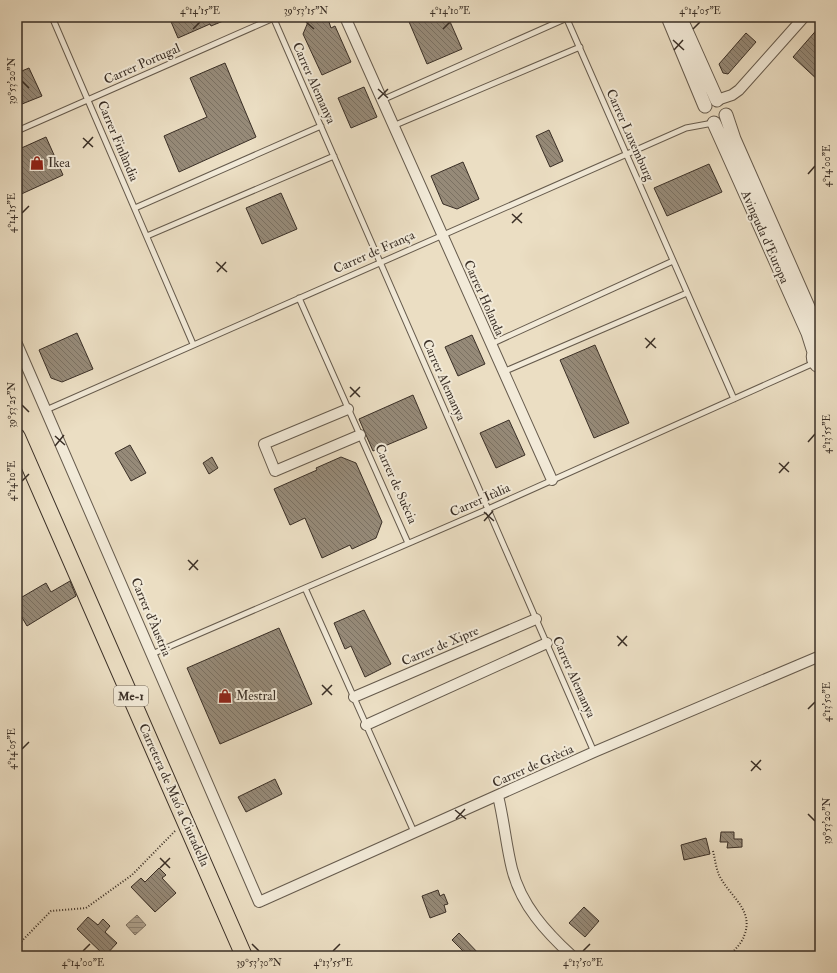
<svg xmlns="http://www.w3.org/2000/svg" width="837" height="973" viewBox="0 0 837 973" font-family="'IM FELL Double Pica',serif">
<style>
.water{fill:url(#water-rules);stroke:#807464}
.building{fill:url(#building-back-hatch);stroke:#3a2f26}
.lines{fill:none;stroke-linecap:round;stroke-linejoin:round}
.service-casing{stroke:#665b4d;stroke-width:7}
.minor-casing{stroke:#665b4d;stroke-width:12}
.tertiary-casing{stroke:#665b4d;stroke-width:15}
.primary-casing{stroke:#3a2f26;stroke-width:18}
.path{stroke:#3a2f26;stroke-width:2;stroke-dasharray:1 2;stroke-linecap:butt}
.service{stroke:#f2ead8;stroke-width:5}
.minor{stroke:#f2ead8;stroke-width:10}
.tertiary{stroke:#f2ead8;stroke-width:13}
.primary{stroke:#ebdec3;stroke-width:16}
.ticks{fill:none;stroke:#3a2f26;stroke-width:1.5}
.labels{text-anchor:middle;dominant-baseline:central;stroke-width:4;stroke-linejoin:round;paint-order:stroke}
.shield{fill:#f2ead8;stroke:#71675b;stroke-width:1}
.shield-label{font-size:12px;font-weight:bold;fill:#3a2f26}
.street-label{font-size:13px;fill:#3a2f26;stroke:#f2ead8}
.poi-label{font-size:13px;fill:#3a2f26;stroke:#f2ead8;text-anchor:start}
.neatline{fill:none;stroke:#3a2f26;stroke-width:1.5}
.ticks-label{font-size:10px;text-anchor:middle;fill:#3a2f26}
</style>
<defs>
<pattern id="water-rules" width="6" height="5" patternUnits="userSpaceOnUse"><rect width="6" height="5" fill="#afa28e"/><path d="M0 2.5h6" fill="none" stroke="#8f8474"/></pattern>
<pattern id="building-back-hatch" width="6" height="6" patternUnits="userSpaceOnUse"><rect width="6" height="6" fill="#968a78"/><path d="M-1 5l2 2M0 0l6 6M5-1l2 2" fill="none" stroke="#7b7162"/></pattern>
</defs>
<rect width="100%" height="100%" fill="#ebdec3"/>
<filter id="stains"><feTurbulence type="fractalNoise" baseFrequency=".005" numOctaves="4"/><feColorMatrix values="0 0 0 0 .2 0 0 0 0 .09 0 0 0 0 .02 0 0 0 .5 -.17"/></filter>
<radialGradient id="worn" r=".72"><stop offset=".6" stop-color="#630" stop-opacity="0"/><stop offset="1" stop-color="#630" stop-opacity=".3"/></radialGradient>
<!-- water -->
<path class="water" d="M137,915L146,925L135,935L126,925Z"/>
<!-- building -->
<path class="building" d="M169,17H233L211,26L210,24L178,38Z
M407,17H448L462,49L427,64Z
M318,18L329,22L331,28L335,26L351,62L322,75L303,34L308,22Z
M820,26V82L793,57Z
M746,33L756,42L728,74L723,73L719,64Z
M225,63L256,137L179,172L164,136L207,117L190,78Z
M29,68L42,96L17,106V73Z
M364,87L377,117L351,128L338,98Z
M549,130L563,161L550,167L536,136Z
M46,137L63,175L17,196V150Z
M463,162L479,199L457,209L443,204L431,176Z
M709,164L722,192L667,216L654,188Z
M281,193L297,229L262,244L246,208Z
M77,333L93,369L62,382L51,378L39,350Z
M472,335L485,364L458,376L445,347Z
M595,345L629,423L594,438L560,360Z
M413,395L427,428L373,451L359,419Z
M509,420L525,455L496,468L480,433Z
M130,445L146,473L131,481L115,453Z
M212,457L218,468L209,474L203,463Z
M341,457L356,463L382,522L376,538L352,549L350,545L322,558L305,518L290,525L274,489L317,470L316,468Z
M70,581L76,596L27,626L17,609V600L46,583L51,592Z
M364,610L391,664L365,677L351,646L345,649L334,623Z
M279,628L312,704L220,744L187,668Z
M275,779L282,794L246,812L238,797Z
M721,832H734V839H742V847L727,848L728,842H720Z
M706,838L710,854L684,860L681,845Z
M159,868L166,875L162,878L176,893L155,912L131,887L141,878L145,882Z
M438,890L440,896L444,894L448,904L444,905L446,912L430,918L422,896Z
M584,907L599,921L585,937L569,923Z
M88,917L98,925L103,919L110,926L105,932L117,943L105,956L77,929Z
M459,933L481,956H468L452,940Z"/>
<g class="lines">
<defs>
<path id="service" d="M52,17L193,344
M273,17L594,752
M566,17L734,399
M382,100L567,18
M393,126L580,47
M17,131L276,17
M135,208L321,126
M147,236L334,156
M299,298L408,543
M491,344L673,261
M503,372L687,293
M46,410L686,128L713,123
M305,588L414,832
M152,654L488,509L814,363"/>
<path id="minor" d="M345,17L552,480
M717,100L732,95L739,90L804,17
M17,344L259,902L594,752L820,656
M348,409L264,444L275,471L360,435
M354,697L536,619
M366,725L547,643
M498,796C504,820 506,845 512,869C521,905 546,932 572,956"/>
<path id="tertiary" d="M668,17L705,106
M680,17L717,100
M726,115L734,139L820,334
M714,123L808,333L814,352
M820,346C811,351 811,362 820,367"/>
<path id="primary" d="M17,437L244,956"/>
</defs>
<!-- service casing -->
<use href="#service" class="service-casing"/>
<!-- minor casing -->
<use href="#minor" class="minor-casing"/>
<!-- tertiary casing -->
<use href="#tertiary" class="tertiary-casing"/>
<!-- primary casing -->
<use href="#primary" class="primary-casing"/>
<!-- path -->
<path class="path" d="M713,851C715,859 716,868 719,875C729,896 755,910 744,936C742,943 734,950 730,956
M17,946L51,911L86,908L132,875L175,831"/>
<!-- service -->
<use href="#service" class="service"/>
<!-- minor -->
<use href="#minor" class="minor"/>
<!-- tertiary -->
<use href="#tertiary" class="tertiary"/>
<!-- primary -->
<use href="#primary" class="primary"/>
</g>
<!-- ticks -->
<path class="ticks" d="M306,22L314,29M193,29L200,22M443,29L450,22M693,29L700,22M673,40L684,50M674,50L683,40M22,81L29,88M378,89L388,98M378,99L388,89M83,138L93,147M83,148L93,137M808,174L815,166M22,213L29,206M512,214L522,223M512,223L522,213M216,262L227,272M217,272L226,262M645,338L656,348M646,348L655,338M350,387L360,397M350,397L360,387M22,405L29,412M55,436L65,445M808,442L815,434M55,446L64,435M779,463L789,472M779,473L789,462M22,481L29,474M484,512L494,521M484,521L493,511M188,560L198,570M189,570L198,560M617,636L627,646M618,646L627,636M322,685L332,695M322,695L332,685M808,709L815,702M22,749L29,742M751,761L761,770M751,771L761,760M455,810L466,819M808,814L815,821M456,819L465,809M160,858L170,868M160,868L170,858M252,944L259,951M83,951L90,944M333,951L340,944M583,951L590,944"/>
<!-- icons -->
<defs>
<symbol id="shop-bare" viewBox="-9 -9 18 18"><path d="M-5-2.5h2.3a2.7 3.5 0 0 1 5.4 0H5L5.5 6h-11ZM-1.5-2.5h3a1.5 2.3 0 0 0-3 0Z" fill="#8f2418" stroke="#f2ead8" stroke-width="2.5" paint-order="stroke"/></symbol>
</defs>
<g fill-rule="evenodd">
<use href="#shop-bare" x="27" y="153" width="20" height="20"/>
<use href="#shop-bare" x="215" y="686" width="20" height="20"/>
</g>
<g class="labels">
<!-- shield labels -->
<rect class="shield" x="114" y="686" width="34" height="20" rx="3"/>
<g class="shield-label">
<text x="131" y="696">Me-1</text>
</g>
<!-- street labels -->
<g class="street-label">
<text transform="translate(142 64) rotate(-24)">Carrer Portugal</text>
<text transform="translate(314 83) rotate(66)">Carrer Alemanya</text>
<text transform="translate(630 135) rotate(66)">Carrer Luxemburg</text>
<text transform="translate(118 141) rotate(67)">Carrer Finlàndia</text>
<text transform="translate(765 237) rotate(66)">Avinguda d'Europa</text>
<text transform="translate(374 252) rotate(-24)">Carrer de França</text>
<text transform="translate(484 298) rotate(66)">Carrer Holanda</text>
<text transform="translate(444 380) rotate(66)">Carrer Alemanya</text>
<text transform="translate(396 484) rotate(66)">Carrer de Suècia</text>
<text transform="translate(480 500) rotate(-24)">Carrer Itàlia</text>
<text transform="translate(151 617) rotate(67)">Carrer d'Àustria</text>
<text transform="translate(440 646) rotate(-23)">Carrer de Xipre</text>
<text transform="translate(574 677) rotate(66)">Carrer Alemanya</text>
<text transform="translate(533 766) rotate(-24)">Carrer de Grècia</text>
<text transform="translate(174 795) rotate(66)">Carretera de Maó a Ciutadella</text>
</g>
<!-- poi labels -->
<g class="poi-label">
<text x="48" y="163">Ikea</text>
<text x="236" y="696">Mestral</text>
</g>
</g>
<!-- margin -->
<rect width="837" height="973" fill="none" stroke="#ebdec3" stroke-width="44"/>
<rect x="22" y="22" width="793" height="929" class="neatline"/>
<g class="ticks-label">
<text x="200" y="14">4°14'15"E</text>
<text x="306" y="14">39°53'15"N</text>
<text x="450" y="14">4°14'10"E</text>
<text x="700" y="14">4°14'05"E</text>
<text transform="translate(11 81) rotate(-90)" y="4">39°53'20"N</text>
<text transform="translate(826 166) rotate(-90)" y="4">4°14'00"E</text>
<text transform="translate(11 213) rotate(-90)" y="4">4°14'15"E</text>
<text transform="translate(11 405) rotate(-90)" y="4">39°53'25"N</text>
<text transform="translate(826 434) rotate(-90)" y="4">4°13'55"E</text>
<text transform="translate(11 481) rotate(-90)" y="4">4°14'10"E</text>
<text transform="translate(826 702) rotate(-90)" y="4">4°13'50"E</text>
<text transform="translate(11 749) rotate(-90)" y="4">4°14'05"E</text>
<text transform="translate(826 821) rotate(-90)" y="4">39°53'20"N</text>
<text x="83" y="966">4°14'00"E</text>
<text x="259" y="966">39°53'30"N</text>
<text x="333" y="966">4°13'55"E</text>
<text x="583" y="966">4°13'50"E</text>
</g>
<rect width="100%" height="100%" filter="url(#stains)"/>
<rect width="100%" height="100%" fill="url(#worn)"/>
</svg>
